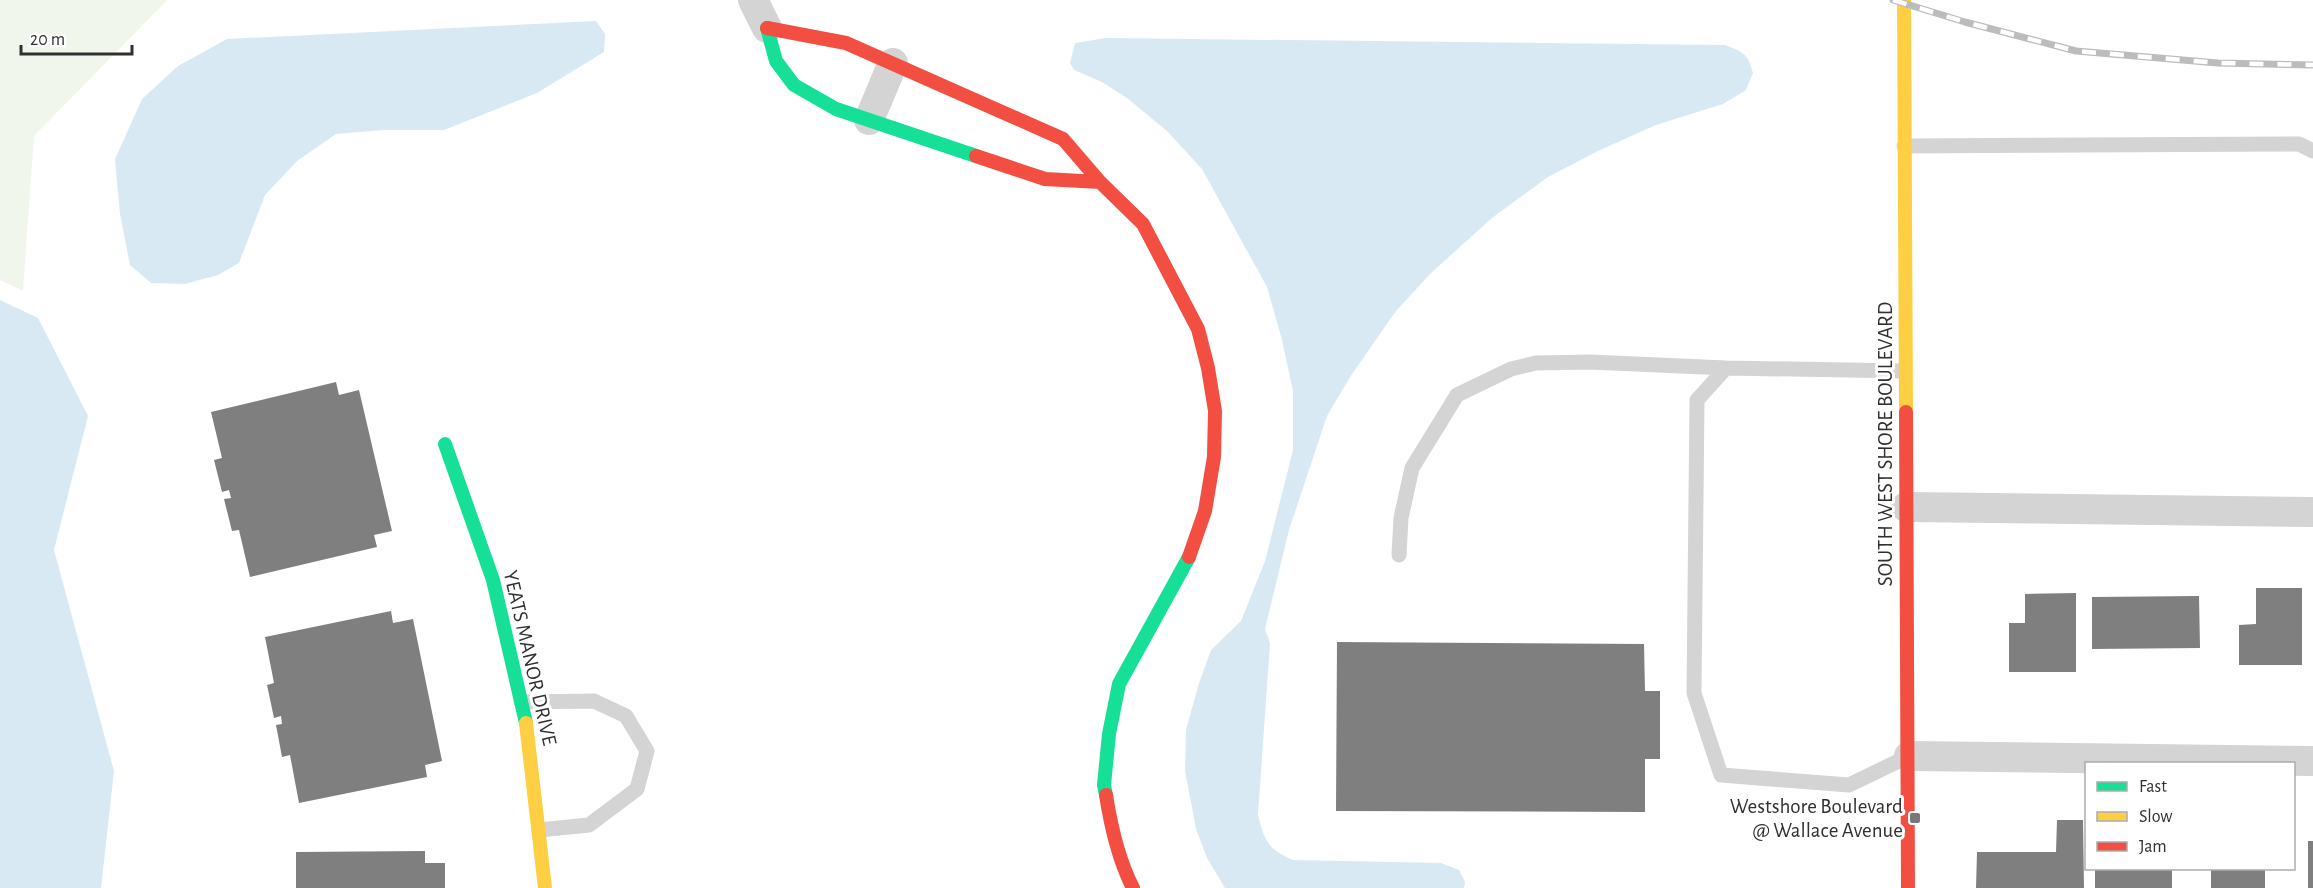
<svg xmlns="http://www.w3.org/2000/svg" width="2313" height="888" viewBox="0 0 2313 888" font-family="'Alegreya Sans',sans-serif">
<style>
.green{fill:#f1f6ed}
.water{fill:#d9e9f4}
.building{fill:#7f7f7f}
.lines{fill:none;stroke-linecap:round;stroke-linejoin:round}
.lane{stroke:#d4d4d4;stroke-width:15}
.street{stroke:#d4d4d4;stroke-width:30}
.fast{stroke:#16e098;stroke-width:14}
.slow{stroke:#ffcf43;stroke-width:14}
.jam{stroke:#f24e42;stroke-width:14}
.rail-casing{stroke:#bcbcbc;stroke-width:7}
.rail{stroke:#fff;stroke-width:4.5;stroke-dasharray:14;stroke-linecap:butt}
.poi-dot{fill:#787878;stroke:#fff;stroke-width:2}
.labels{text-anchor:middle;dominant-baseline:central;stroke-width:6;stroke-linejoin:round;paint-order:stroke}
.street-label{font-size:21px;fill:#303030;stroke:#fff}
.poi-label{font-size:21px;fill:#303030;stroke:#fff;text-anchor:end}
</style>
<rect width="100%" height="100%" fill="#fff"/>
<!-- green -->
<path class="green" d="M0,0H167L34,136L23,291L0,280Z"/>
<!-- water -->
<path class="water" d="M596,21L605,34L604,52L537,93L444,130H383L336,134L297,161L265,195L239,263L218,275L185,284L151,283L130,265L120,214L115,159L142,99L178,66L227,39Z
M1106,38L1725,45C1744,52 1748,54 1753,73L1746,90L1723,104L1656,125L1598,151L1548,177L1492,218L1431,273L1396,311L1352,374L1327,416L1289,530L1265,629L1270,643L1258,815C1265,842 1267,848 1293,860L1441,863L1459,870L1465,882L1464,888H1225L1207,858L1196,829L1185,771L1186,730L1199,683L1211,650L1241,621L1265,561L1293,450V391L1282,340L1267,287L1202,169L1167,131L1127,98L1102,82L1074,70L1070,63L1075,43Z
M0,300L38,318L88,416L54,550L114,771L101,888H0Z"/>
<!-- building -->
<path class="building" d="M336,382L339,395L359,390L392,531L374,535L377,547L250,577L239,530L232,531L224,499L231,498L229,490L222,492L214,460L222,458L211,412Z
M2256,588H2302V665H2239V625L2256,624Z
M2076,593V672H2009V623H2025V594Z
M2199,596L2200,648L2092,649V597Z
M391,611L393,623L413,619L442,761L425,765L427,777L299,803L290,755L282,757L276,725L282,724L281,716L274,718L267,685L274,683L265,637Z
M1337,642L1644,644L1645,691H1660V759H1645V812L1336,811Z
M2057,820H2083L2084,888H1976L1977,852H2056Z
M2308,841H2313V888H2308Z
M425,851V863H445V888H296V852Z
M2095,868H2172V888H2095Z
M2211,868H2265V888H2211Z"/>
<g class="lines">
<!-- lane -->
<path class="lane" d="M1904,146L2299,144L2313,151
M1726,368L1697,400L1694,693L1721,775L1849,785L1909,756
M1399,555L1401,518L1412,468L1457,395L1511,369L1536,363L1590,362L1726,368L1905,371
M521,702L594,701L626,716L647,751L637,789L589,825L539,830"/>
<!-- street -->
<path class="street" d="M753,0L767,28
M869,120L893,63
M1906,507L2313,512
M1909,756L2313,761"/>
<!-- fast -->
<path class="fast" d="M767,28L776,61L794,85L836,109L976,156
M445,444L493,580L526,723
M1106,795L1104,785L1109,734L1119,684L1189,557"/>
<!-- slow -->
<path class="slow" d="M1904,0L1906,412
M526,723L545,888"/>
<!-- jam -->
<path class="jam" d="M767,28L846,43L1063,139L1100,182L1045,179L976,156
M1100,182L1143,224L1198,329L1208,368L1215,411L1214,457L1205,511L1189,557
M1906,412L1908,888
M1106,795C1111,827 1118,859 1133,888"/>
<defs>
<path id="rail" d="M1893,0L1965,22L2076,51L2218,63L2313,65"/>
</defs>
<!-- rail casing -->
<use href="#rail" class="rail-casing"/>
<!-- rail -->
<use href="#rail" class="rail"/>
</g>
<!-- markers -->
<rect class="poi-dot" x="1909" y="812" width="12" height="12" rx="3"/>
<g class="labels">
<!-- street labels -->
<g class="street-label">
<text transform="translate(1885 444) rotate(-90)">SOUTH WEST SHORE BOULEVARD</text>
<text transform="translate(530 658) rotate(77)">YEATS MANOR DRIVE</text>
</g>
<!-- poi labels -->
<g class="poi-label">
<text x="1903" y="806">Westshore Boulevard<tspan x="1903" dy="24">@ Wallace Avenue</tspan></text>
</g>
</g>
<!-- legend -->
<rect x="2085" y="762" width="210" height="108" fill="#ffffff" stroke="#acacac" stroke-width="1.5"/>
<rect x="2097" y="782" width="30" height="9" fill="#16e098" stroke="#acacac" stroke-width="1.5"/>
<text x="2139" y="792" font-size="18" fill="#303030">Fast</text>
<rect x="2097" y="812" width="30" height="9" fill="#ffcf43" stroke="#acacac" stroke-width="1.5"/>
<text x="2139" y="822" font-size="18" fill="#303030">Slow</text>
<rect x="2097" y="842" width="30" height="9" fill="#f24e42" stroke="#acacac" stroke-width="1.5"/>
<text x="2139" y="852" font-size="18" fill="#303030">Jam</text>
<!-- scale -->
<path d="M21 45v9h111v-9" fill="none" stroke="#303030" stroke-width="3"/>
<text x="30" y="45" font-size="18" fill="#303030" stroke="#ffffff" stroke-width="4.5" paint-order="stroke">20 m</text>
</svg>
